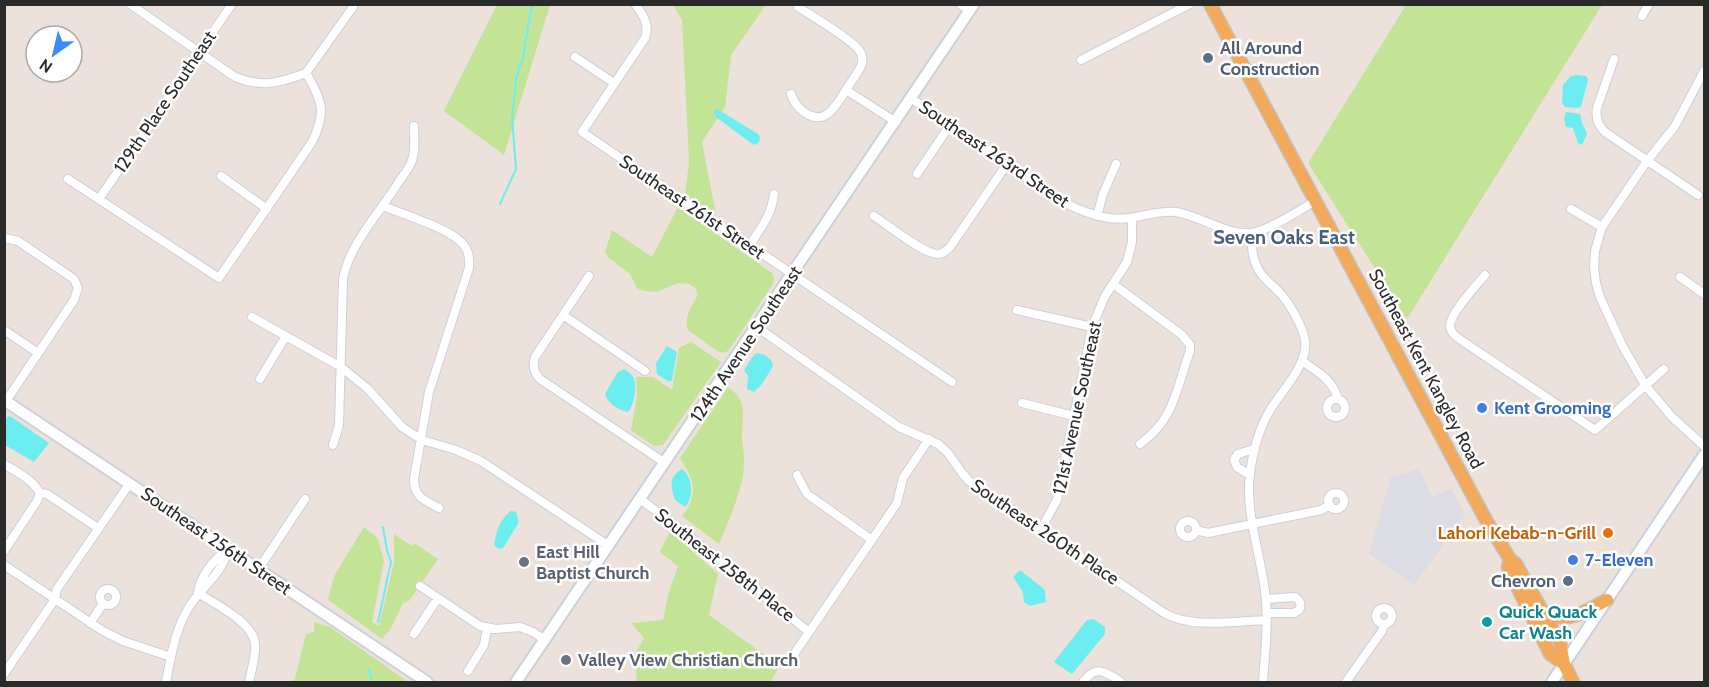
<svg xmlns="http://www.w3.org/2000/svg" width="1709" height="687" viewBox="0 0 1709 687" font-family="Cabin,sans-serif">
<style>
.industrial{fill:#dcdce4}
.green{fill:#c3e497}
.water{fill:#6cedf0}
.lines{fill:none;stroke-linecap:round;stroke-linejoin:round}
.stream{stroke:#6cedf0;stroke-width:2}
.street-casing{stroke:#cad1dc;stroke-width:10}
.secondary-casing{stroke:#cad1dc;stroke-width:14}
.primary-casing{stroke:#c3c3c3;stroke-width:15}
.street{stroke:#fff;stroke-width:8}
.secondary{stroke:#fff;stroke-width:10}
.primary{stroke:#f2aa5a;stroke-width:12}
.service-dot{fill:#5c6f8a;stroke:#fff;stroke-width:2}
.shop-dot{fill:#3f7fe0;stroke:#fff;stroke-width:2}
.food-dot{fill:#e8710a;stroke:#fff;stroke-width:2}
.worship-dot{fill:#6b7280;stroke:#fff;stroke-width:2}
.culture-dot{fill:#0f9aa8;stroke:#fff;stroke-width:2}
.labels{text-anchor:middle;dominant-baseline:central;stroke-width:5;stroke-linejoin:round;paint-order:stroke}
.service-label{font-size:18px;font-weight:bold;fill:#4e5e75;stroke:#fff;text-anchor:start}
.street-label{font-size:18px;fill:#2a2a2a;stroke:#fff}
.shop-label{font-size:18px;font-weight:bold;fill:#366cbe;stroke:#fff;text-anchor:start}
.food-label{font-size:18px;font-weight:bold;fill:#c56008;stroke:#fff;text-anchor:end}
.worship-label{font-size:18px;font-weight:bold;fill:#5b616d;stroke:#fff;text-anchor:start}
.culture-label{font-size:18px;font-weight:bold;fill:#0d838f;stroke:#fff;text-anchor:start}
.neighbourhood-label{font-size:20px;font-weight:bold;fill:#495e7b;stroke:#fff}
</style>
<rect width="100%" height="100%" fill="#ece1db"/>
<!-- industrial -->
<path class="industrial" d="M1419,469L1432,497L1451,489L1465,515L1414,585L1369,554L1391,477Z"/>
<!-- green -->
<path class="green" d="M710,4L713,6L714,4L766,5L731,55L725,107L702,142L716,215L685,194L689,163L682,20L673,5Z
M497,5H550L504,155L444,111Z
M1406,5H1602L1407,319L1308,163Z
M678,207L772,273L774,278L773,284L729,350L724,353L717,351L688,330C683,318 692,305 698,295L696,289L689,284L678,283L656,292L643,291L637,288L630,274L609,258L605,252L612,230L652,257Z
M691,342L721,362L663,445L654,446L631,430L637,396L636,377H653L672,390L679,348Z
M728,387C749,402 742,414 742,436C742,445 745,455 744,464C743,490 729,519 719,544L682,516C699,494 694,479 680,458Z
M364,527L378,539L384,561L372,622L379,626L394,562V534L412,546L414,543L438,559L409,601L403,603L390,630L382,639L328,600L334,576Z
M670,531L718,574L709,615L780,666L770,682H636L637,651L644,638L631,623L663,620L668,595L678,566L660,552Z
M314,622L330,627L408,682H294L306,634L314,632Z"/>
<!-- water -->
<path class="water" d="M1577,75L1586,76L1588,80L1581,107L1578,108L1565,107L1562,103L1563,85L1571,76Z
M717,109L758,134L760,137L759,142L755,145L751,143L716,117L714,113V110Z
M1566,112L1580,114L1582,123L1587,134L1582,145L1578,143L1573,128L1566,127L1564,119Z
M667,346L677,352L672,380L669,382L657,374L656,363Z
M757,353C764,354 772,358 773,366L762,384L754,392L747,389L748,376L744,370L754,355Z
M624,369C628,371 632,374 634,379C637,388 634,405 628,412C618,410 608,404 605,394L618,372Z
M10,416L49,443L34,462L5,445V421L7,417Z
M682,469C693,477 694,498 685,507L675,500C671,487 668,477 682,469Z
M511,511L516,512L519,522L503,548L499,549L494,545C497,530 499,521 511,511Z
M1020,570L1045,590L1046,602L1030,606L1024,602L1023,592L1013,577Z
M1094,619L1105,627V634L1072,674L1054,662L1087,620Z"/>
<g class="lines">
<!-- stream -->
<path class="stream" d="M500,204L516,169L512,117L516,80L520,65L522,63L532,4
M378,622L391,562L387,550L383,527
M369,669L372,682"/>
<defs>
<path id="street" d="M130,4L235,77C263,88 279,83 306,73
M635,4C643,15 650,24 645,38L582,132L952,382
M960,4L970,11
M1642,16L1649,4
M575,57L614,83
M1614,59L1597,108C1595,118 1598,125 1605,132L1698,195
M1081,60L1190,4
M1704,71L1675,126L1647,161L1602,227L1595,251L1594,267L1596,283L1600,297L1622,345L1645,385L1672,417L1704,446
M306,73L353,7
M846,90L896,122
M791,94C794,102 796,106 804,112C826,128 837,104 848,87C852,80 860,71 862,63C863,59 862,54 859,50C851,39 812,16 798,7
M912,99C943,120 974,141 1006,163C1039,186 1068,212 1109,218C1133,222 1154,209 1176,212C1200,216 1227,235 1250,233C1267,232 1300,210 1315,201
M917,174L950,125
M221,176L267,209
M68,179L219,278L312,142C327,112 322,100 306,73
M99,199L232,4
M383,206C403,214 447,228 461,242C469,249 470,258 469,268L429,392L414,479C414,498 425,500 439,508
M1571,209L1602,227
M874,216C888,225 922,253 937,254C943,254 946,251 950,247L1007,164
M1097,216L1103,194L1116,164
M1251,233C1252,246 1252,258 1258,269C1263,279 1272,284 1279,292C1289,302 1303,327 1305,340C1309,365 1280,392 1269,412C1258,431 1253,452 1250,473C1245,513 1260,552 1265,591C1269,621 1265,652 1263,682
M5,238L18,241L74,279L78,288L74,300L6,401
M749,246C760,229 772,215 774,194
M1485,275C1477,285 1449,314 1450,327C1451,332 1454,335 1458,338L1595,430L1664,369
M589,276L535,357C532,366 534,373 540,379L665,463
M1680,277L1704,294
M1113,284L1182,335L1190,345V351C1176,389 1175,419 1140,444
M1017,310L1092,327
M563,315L645,371
M252,317L341,367L368,389L402,427L422,440L456,450L481,461L609,546
M757,327L899,427L938,444L948,453L962,473L969,481L1164,613C1192,629 1235,621 1267,620
M4,330L38,353
M1302,361C1318,372 1333,380 1338,399
M260,379L286,336
M1327 408a9 9 0 1 1 18 0a9 9 0 1 1-18 0Z
M1022,403L1074,416
M333,445L339,425L343,279C350,243 379,214 398,183C402,177 408,170 411,163C416,152 414,138 414,126
M4,464C18,473 32,479 40,493L47,494L98,528
M797,475L807,494L872,540
M1250,475L1237,467L1234,460L1238,454L1254,449
M1328 501a8 8 0 1 1 16 0a8 8 0 1 1-16 0Z
M640,499L683,531L809,632
M1180 529a8 8 0 1 1 16 0a8 8 0 1 1-16 0Z
M1041,529L1057,500L1092,327L1105,296L1127,262L1132,242V219
M1196,530L1208,533L1321,510L1330,505
M4,551L37,501L40,493
M4,565L103,631L123,641L171,657
M258,570L305,499
M420,586L480,626L496,629L520,627L533,632L545,640
M100 597a8 8 0 1 1 16 0a8 8 0 1 1-16 0Z
M198,593C215,604 255,623 255,645C256,657 251,671 249,682
M198,593C200,576 214,559 227,550
M1266,599L1295,597C1300,600 1302,605 1299,610L1294,613H1267
M1376 616a8 8 0 1 1 16 0a8 8 0 1 1-16 0Z
M90,623L103,604
M414,634L438,598
M788,663L897,503L903,478L929,439
M468,671L484,645L487,628
M4,674L55,599L57,589L130,483
M166,682C171,656 175,630 189,607C201,587 223,574 227,550
M1083,682C1096,664 1106,672 1121,682
M1346,682L1382,631L1384,624"/>
<path id="secondary" d="M4,400L427,682
M516,682L974,4
M1552,682L1704,455"/>
<path id="primary" d="M1210,4L1487,522L1510,559L1516,564L1560,643L1564,664L1573,682
M1510,559L1508,567L1511,574L1550,654L1564,664
M1544,613C1549,614 1554,617 1559,617C1575,620 1592,607 1607,600"/>
</defs>
<!-- street casing -->
<use href="#street" class="street-casing"/>
<!-- secondary casing -->
<use href="#secondary" class="secondary-casing"/>
<!-- primary casing -->
<use href="#primary" class="primary-casing"/>
<!-- street -->
<use href="#street" class="street"/>
<!-- secondary -->
<use href="#secondary" class="secondary"/>
<!-- primary -->
<use href="#primary" class="primary"/>
</g>
<!-- markers -->
<g class="service-dot">
<circle cx="1208" cy="58" r="6"/>
<circle cx="1568" cy="581" r="6"/>
</g>
<g class="shop-dot">
<circle cx="1482" cy="408" r="6"/>
<circle cx="1573" cy="560" r="6"/>
</g>
<circle class="food-dot" cx="1608" cy="533" r="6"/>
<g class="worship-dot">
<circle cx="524" cy="562" r="6"/>
<circle cx="566" cy="660" r="6"/>
</g>
<circle class="culture-dot" cx="1487" cy="622" r="6"/>
<g class="labels">
<!-- service labels -->
<g class="service-label">
<text x="1220" y="48">All Around<tspan x="1220" dy="21">Construction</tspan></text>
<text x="1556" y="581" text-anchor="end">Chevron</text>
</g>
<!-- street labels -->
<g class="street-label">
<text transform="translate(165 102) rotate(-56)">129th Place Southeast</text>
<text transform="translate(994 154) rotate(34)">Southeast 263rd Street</text>
<text transform="translate(692 207) rotate(34)">Southeast 261st Street</text>
<text transform="translate(746 344) rotate(-56)">124th Avenue Southeast</text>
<text transform="translate(1426 369) rotate(62)">Southeast Kent Kangley Road</text>
<text transform="translate(1077 408) rotate(-78)">121st Avenue Southeast</text>
<text transform="translate(1045 532) rotate(34)">Southeast 260th Place</text>
<text transform="translate(216 541) rotate(34)">Southeast 256th Street</text>
<text transform="translate(725 565) rotate(38)">Southeast 258th Place</text>
</g>
<!-- shop labels -->
<g class="shop-label">
<text x="1494" y="408">Kent Grooming</text>
<text x="1585" y="560">7-Eleven</text>
</g>
<!-- food labels -->
<g class="food-label">
<text x="1596" y="533">Lahori Kebab-n-Grill</text>
</g>
<!-- worship labels -->
<g class="worship-label">
<text x="536" y="552">East Hill<tspan x="536" dy="21">Baptist Church</tspan></text>
<text x="578" y="660">Valley View Christian Church</text>
</g>
<!-- culture labels -->
<g class="culture-label">
<text x="1499" y="612">Quick Quack<tspan x="1499" dy="21">Car Wash</tspan></text>
</g>
<!-- neighbourhood labels -->
<g class="neighbourhood-label">
<text x="1284" y="237">Seven Oaks East</text>
</g>
</g>
<!-- border -->
<rect width="1709" height="687" fill="none" stroke="#2a2a2a" stroke-width="12"/>
<!-- north arrow -->
<g transform="translate(54 54) rotate(214)"><circle r="28" fill="#ffffff" stroke="#aaaaaa" stroke-width="1.5"/>
<path d="M0-4.5L10 22L0 15L-10 22Z" fill="#388cfc"/>
<text y="-9" font-size="16" font-weight="bold" text-anchor="middle" fill="#2a2a2a">N</text>
</g>
</svg>
